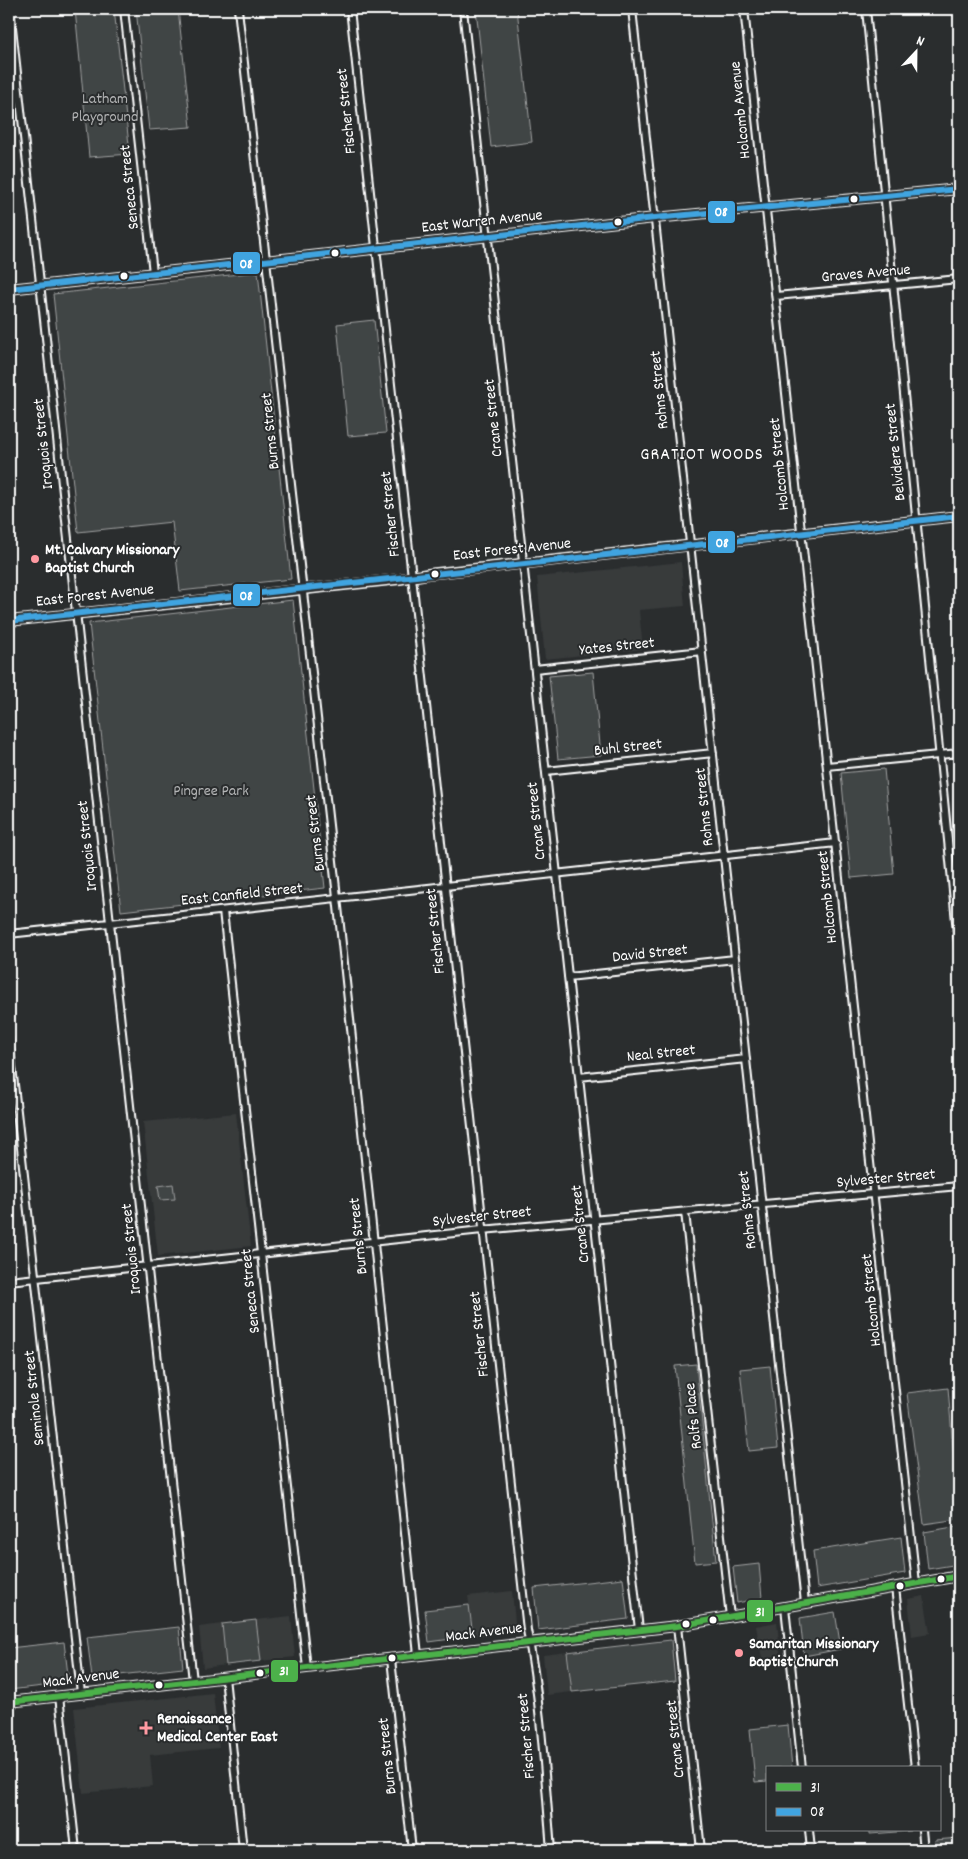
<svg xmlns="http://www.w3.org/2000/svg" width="968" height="1859" viewBox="0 0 968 1859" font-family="Dekko,sans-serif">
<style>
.built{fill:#373a3b}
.green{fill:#414445;stroke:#a0a2a2}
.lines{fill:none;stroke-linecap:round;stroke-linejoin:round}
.minor-casing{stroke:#fff;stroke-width:10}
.secondary-casing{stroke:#fff;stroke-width:12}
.minor{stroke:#2a2d2e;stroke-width:6}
.secondary{stroke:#2a2d2e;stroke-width:9}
.bus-1-casing{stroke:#2a2d2e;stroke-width:10}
.bus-2-casing{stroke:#2a2d2e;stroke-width:10}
.bus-1{stroke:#4cb14a;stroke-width:6}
.bus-2{stroke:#40a4e0;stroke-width:6}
.bus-dot{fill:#fff;stroke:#2a2d2e;stroke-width:2}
.poi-dot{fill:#ff9aa2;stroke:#2a2d2e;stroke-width:2}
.labels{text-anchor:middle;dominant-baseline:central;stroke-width:4;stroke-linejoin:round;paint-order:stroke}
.park-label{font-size:16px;fill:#b3b4b5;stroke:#2a2d2e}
.street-label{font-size:16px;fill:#fff;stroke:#2a2d2e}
.poi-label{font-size:16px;font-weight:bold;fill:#fff;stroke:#2a2d2e;text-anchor:start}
.neighbourhood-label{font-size:18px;letter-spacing:1px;fill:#fff;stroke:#2a2d2e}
.line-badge{stroke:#2a2d2e;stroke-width:2}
.badge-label{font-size:14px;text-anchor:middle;font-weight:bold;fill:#fff}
</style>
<rect width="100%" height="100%" fill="#2a2d2e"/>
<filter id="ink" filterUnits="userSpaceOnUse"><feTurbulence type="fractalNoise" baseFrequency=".02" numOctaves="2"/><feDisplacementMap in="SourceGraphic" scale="10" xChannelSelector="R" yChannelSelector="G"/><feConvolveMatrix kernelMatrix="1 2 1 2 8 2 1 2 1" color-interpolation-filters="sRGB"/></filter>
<g filter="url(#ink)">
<!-- built -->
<path class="built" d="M681,562L685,606L639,610L643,649L545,659L537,577Z
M236,1113L251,1246L158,1256L143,1122Z
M512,1591L516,1632L473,1636L468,1596Z
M924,1596L930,1633L912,1636L908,1599Z
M291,1616L295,1657L261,1661L256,1620Z
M777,1622L781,1660L763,1664L756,1626Z
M222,1624L226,1665L203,1668L199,1627Z
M567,1652L572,1692L547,1695L543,1655Z
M213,1693L219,1748L150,1755L153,1786L83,1793L74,1708Z"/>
<!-- green -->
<path class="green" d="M75,9H114L130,154L89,157Z
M136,9H178L191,127L149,130Z
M476,9H517L532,142L491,147Z
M258,272L291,579L180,591L172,522L78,532L53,294Z
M374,320L386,433L348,436L337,324Z
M293,600L325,888L121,911L89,623Z
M593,672L601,755L558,759L549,676Z
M884,769L894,874L851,878L841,773Z
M173,1184L175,1199L160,1200L158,1186Z
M696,1364L716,1561L695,1563L675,1366Z
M770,1366L778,1448L749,1451L740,1369Z
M948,1388L959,1519L924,1524L907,1393Z
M959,1526V1564L928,1569L924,1532Z
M901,1537L905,1573L817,1588L813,1551Z
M759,1564L762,1598L737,1603L733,1567Z
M623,1578L628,1619L538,1630L534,1588Z
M469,1605L473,1636L429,1642L425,1610Z
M835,1612L841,1649L804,1656L800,1618Z
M256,1620L261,1661L226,1665L222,1624Z
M179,1627L183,1668L92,1678L87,1637Z
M671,1640L675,1681L572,1692L567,1652Z
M64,1642L69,1683L9,1690V1648Z
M788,1725L792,1768H767V1781L755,1782L750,1729Z
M870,1830H910V1831L870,1834Z
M959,1838V1850H936L935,1840Z"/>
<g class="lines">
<defs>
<path id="minor" d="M10,9L193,1681
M124,9L153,273
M238,9L336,888L418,1655
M350,9L527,1630C541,1702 545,1777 551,1850
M463,9L639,1630
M632,9L805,1603
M744,9L916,1583
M866,9L959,952
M776,296L959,279
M535,669L702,651
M827,766L959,753
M546,771L713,753
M223,911L307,1668
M9,934L836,843
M568,977L735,959
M9,1039L81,1693
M579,1077L746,1059
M685,1212L730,1617
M9,1281L482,1230L959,1186
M895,1587L915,1768
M785,1607L802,1768
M677,1626L701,1850
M391,1659L412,1850
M225,1677L243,1850
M59,1696L76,1850
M809,1830L811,1850
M922,1830L924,1850"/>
<path id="secondary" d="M9,289L655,218L959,189
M9,621L400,579L428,574L959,516
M9,1702L677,1626L959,1576"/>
</defs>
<!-- minor casing -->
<use href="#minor" class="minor-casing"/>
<!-- secondary casing -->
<use href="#secondary" class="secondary-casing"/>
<!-- minor -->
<use href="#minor" class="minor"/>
<!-- secondary -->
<use href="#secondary" class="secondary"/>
<defs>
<path id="bus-1" d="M9,1702L677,1626L959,1576"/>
<path id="bus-2" d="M9,289L655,218L959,189
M9,621L959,516"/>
</defs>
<!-- bus-1 casing -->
<use href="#bus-1" class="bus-1-casing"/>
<!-- bus-2 casing -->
<use href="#bus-2" class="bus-2-casing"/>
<!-- bus-1 -->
<use href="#bus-1" class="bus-1"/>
<!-- bus-2 -->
<use href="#bus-2" class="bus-2"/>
</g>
</g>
<!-- markers -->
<g class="bus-dot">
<circle cx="854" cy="199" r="4.5"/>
<circle cx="618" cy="222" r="4.5"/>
<circle cx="335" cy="253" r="4.5"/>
<circle cx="124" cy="276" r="4.5"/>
<circle cx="435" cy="574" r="4.5"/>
<circle cx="941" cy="1579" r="4.5"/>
<circle cx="900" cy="1586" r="4.5"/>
<circle cx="713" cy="1620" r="4.5"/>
<circle cx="686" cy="1624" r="4.5"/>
<circle cx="392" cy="1658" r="4.5"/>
<circle cx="260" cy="1673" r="4.5"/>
<circle cx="159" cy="1685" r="4.5"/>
</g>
<g class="poi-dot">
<circle cx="35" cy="559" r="5"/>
<circle cx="739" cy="1653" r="5"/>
<path d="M143.5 1720.5h5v5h5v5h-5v5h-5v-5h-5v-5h5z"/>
</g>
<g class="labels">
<!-- park labels -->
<g class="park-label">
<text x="105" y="99">Latham<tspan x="105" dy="18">Playground</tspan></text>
<text x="211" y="791">Pingree Park</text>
</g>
<!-- street labels -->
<g class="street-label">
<text transform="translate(741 110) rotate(-96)">Holcomb Avenue</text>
<text transform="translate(347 111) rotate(-96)">Fischer Street</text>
<text transform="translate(130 187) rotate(-96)">Seneca Street</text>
<text transform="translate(482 222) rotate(-6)">East Warren Avenue</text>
<text transform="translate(866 274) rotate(-5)">Graves Avenue</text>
<text transform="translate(660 390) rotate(-96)">Rohns Street</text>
<text transform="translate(494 418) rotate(-96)">Crane Street</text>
<text transform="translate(271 431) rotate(-96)">Burns Street</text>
<text transform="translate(44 444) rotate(-96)">Iroquois Street</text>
<text transform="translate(896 452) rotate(-96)">Belvidere Street</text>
<text transform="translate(780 464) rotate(-96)">Holcomb Street</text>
<text transform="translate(391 514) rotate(-96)">Fischer Street</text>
<text transform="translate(512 550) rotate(-6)">East Forest Avenue</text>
<text transform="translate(95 596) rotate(-6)">East Forest Avenue</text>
<text transform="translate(617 647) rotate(-6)">Yates Street</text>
<text transform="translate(628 748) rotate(-6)">Buhl Street</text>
<text transform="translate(705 807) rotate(-96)">Rohns Street</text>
<text transform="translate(537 821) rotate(-96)">Crane Street</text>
<text transform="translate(316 833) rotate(-97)">Burns Street</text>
<text transform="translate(88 846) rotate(-96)">Iroquois Street</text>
<text transform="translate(242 895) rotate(-6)">East Canfield Street</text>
<text transform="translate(828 897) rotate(-96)">Holcomb Street</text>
<text transform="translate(436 931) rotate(-96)">Fischer Street</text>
<text transform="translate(650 954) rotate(-6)">David Street</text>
<text transform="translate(661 1054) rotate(-6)">Neal Street</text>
<text transform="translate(886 1179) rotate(-5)">Sylvester Street</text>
<text transform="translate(748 1210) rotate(-96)">Rohns Street</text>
<text transform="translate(482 1217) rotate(-6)">Sylvester Street</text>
<text transform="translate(581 1224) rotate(-96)">Crane Street</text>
<text transform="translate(359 1236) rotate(-96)">Burns Street</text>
<text transform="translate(132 1249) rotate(-96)">Iroquois Street</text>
<text transform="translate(251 1291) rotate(-96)">Seneca Street</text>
<text transform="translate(872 1300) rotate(-96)">Holcomb Street</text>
<text transform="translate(480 1334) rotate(-96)">Fischer Street</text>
<text transform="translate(35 1398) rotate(-96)">Seminole Street</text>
<text transform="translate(694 1416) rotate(-96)">Rolfs Place</text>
<text transform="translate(484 1633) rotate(-7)">Mack Avenue</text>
<text transform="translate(81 1679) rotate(-7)">Mack Avenue</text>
<text transform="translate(527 1736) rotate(-95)">Fischer Street</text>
<text transform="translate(676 1739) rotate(-96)">Crane Street</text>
<text transform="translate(388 1756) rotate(-96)">Burns Street</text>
</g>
<!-- poi labels -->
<g class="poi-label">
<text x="45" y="550">Mt. Calvary Missionary<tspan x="45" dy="18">Baptist Church</tspan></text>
<text x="749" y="1644">Samaritan Missionary<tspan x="749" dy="18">Baptist Church</tspan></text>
<text x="157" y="1719">Renaissance<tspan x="157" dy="18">Medical Center East</tspan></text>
</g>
<!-- neighbourhood labels -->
<g class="neighbourhood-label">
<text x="702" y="455">GRATIOT WOODS</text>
</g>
</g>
<g class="line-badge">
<rect x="707" y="200" width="29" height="24" rx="5" fill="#40a4e0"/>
<rect x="232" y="251" width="29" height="24" rx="5" fill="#40a4e0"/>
<rect x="707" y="530" width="29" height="24" rx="5" fill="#40a4e0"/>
<rect x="232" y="583" width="29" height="24" rx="5" fill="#40a4e0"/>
<rect x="746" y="1599" width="28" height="24" rx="5" fill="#4cb14a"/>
<rect x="270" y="1659" width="29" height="24" rx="5" fill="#4cb14a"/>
</g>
<g class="badge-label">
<text x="721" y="216">08</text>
<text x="246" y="268">08</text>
<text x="722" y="547">08</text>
<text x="246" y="600">08</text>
<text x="760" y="1616">31</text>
<text x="284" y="1675">31</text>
</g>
<!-- margin -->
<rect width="968" height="1859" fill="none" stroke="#2a2d2e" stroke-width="30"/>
<rect x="15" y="15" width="938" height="1829" fill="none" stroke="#fff" stroke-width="2" filter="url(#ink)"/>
<!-- legend -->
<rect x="766" y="1766" width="175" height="65" fill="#2a2d2e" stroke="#7f8182"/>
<rect x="776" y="1783" width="25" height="8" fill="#4cb14a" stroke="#7f8182"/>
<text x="810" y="1792" font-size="15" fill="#ffffff">31</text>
<rect x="776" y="1808" width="25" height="8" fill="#40a4e0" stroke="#7f8182"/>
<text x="810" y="1816" font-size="15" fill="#ffffff">08</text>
<!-- north arrow -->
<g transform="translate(916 52) rotate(22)" stroke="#2a2d2e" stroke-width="4" paint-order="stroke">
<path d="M0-4L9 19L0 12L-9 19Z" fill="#ffffff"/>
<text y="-8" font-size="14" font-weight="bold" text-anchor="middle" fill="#ffffff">N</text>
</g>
</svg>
